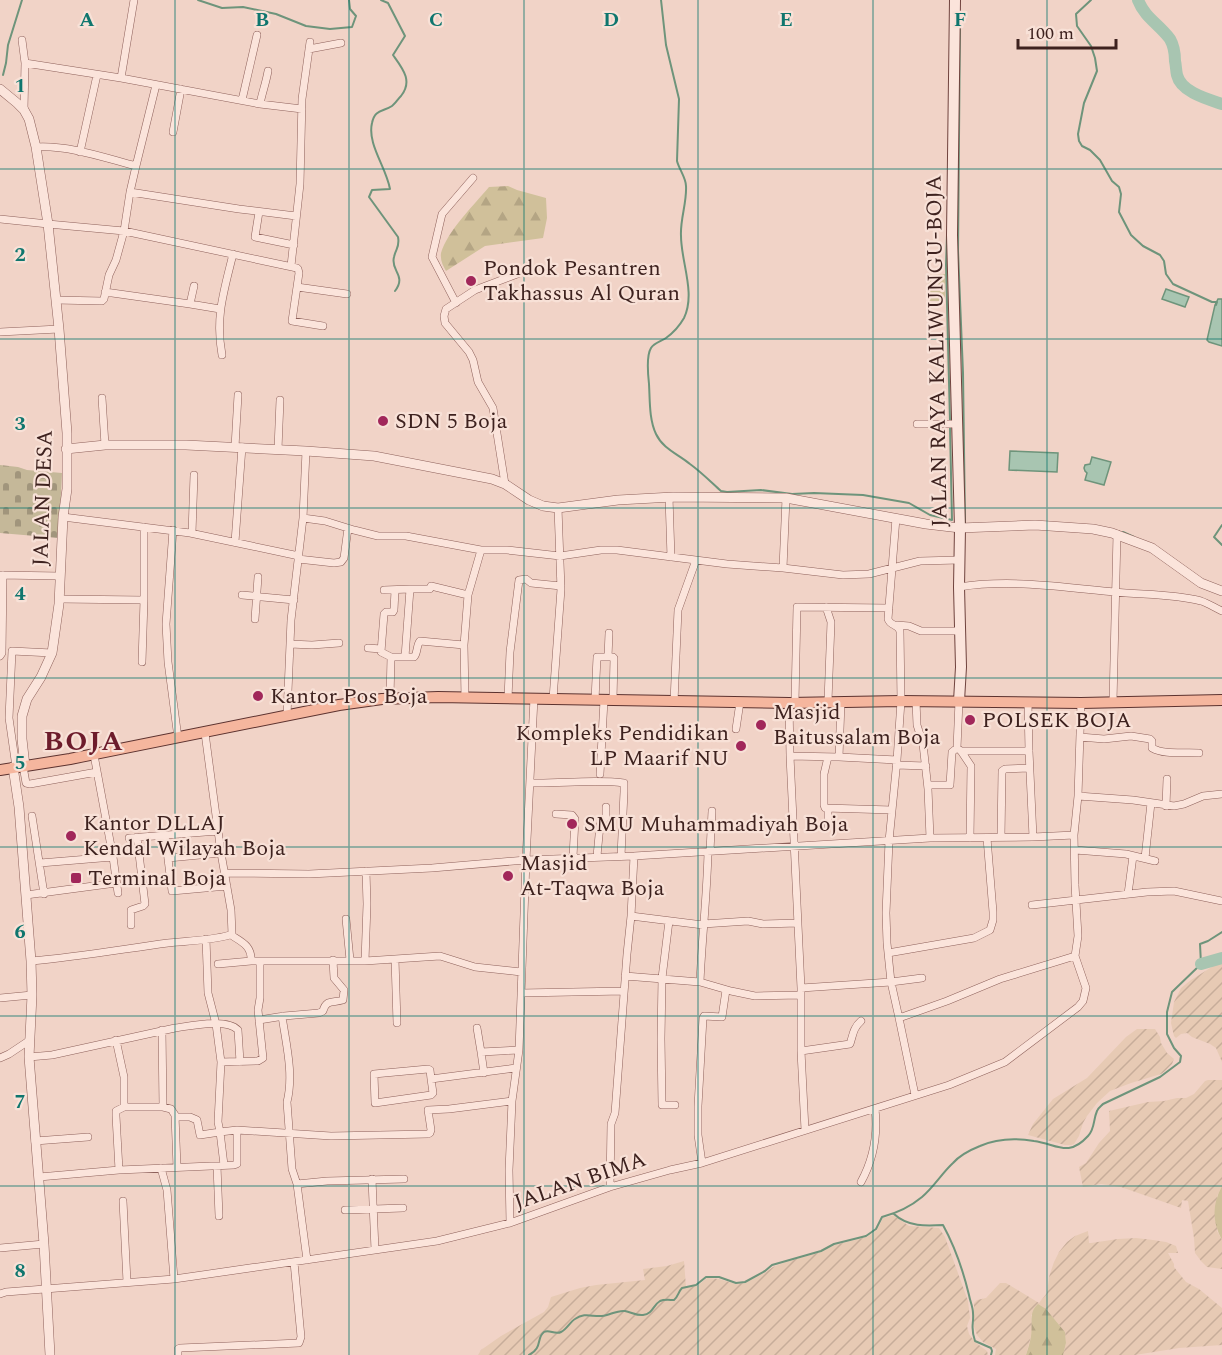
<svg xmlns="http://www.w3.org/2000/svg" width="1222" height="1355" viewBox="0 0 1222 1355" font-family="Spectral,serif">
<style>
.farmland{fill:url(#farmland-furrows)}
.forest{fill:url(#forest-firs)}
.cemetery{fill:url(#cemetery-stones)}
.garden{fill:#d0c09a}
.water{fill:#a8c5b1;stroke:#6e947b;stroke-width:1.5}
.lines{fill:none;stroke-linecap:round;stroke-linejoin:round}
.stream{stroke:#6e947b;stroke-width:2}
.river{stroke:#a8c5b1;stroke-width:12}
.minor-casing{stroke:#8e615b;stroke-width:8}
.tertiary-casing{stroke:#8e615b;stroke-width:10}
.secondary-casing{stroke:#70433e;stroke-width:12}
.primary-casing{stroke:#5c322f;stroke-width:12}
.minor{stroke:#fbe4db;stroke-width:7}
.tertiary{stroke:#fbe4db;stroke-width:9}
.secondary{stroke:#fbe4db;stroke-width:10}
.primary{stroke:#f5b69e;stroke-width:10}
.grid{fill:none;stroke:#0f766e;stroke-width:1.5;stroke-opacity:0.55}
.poi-dot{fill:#a1275a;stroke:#f8e1d7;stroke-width:2}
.labels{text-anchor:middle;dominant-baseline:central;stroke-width:4.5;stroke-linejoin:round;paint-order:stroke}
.poi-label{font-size:22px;fill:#3e221f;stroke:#f8e1d7;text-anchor:start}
.street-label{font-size:22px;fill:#3e221f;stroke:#f8e1d7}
.district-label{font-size:28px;font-weight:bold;letter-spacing:1.5px;fill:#6d1c2c;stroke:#f8e1d7}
.grid-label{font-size:20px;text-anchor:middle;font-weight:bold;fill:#0f766e;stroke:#f8e1d7;stroke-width:4.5;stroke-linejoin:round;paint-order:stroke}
</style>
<defs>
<pattern id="farmland-furrows" width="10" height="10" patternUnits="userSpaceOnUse" patternTransform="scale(1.5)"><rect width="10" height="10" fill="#e7cab4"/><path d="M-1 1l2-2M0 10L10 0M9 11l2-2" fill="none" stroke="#c7ad9a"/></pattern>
<pattern id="forest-firs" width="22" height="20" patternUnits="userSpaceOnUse" patternTransform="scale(1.5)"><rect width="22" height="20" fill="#d0c09a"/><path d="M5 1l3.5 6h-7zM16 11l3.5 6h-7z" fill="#b4a584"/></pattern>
<pattern id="cemetery-stones" width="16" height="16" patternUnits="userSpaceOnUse" patternTransform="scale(1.5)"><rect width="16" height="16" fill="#c5b899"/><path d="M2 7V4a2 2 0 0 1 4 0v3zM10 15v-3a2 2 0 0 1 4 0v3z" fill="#a1957c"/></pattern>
</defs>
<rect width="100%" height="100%" fill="#f1d3c7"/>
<!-- farmland -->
<path class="farmland" d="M1222,964V1062L1216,1048L1210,1044L1192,1037L1187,1033L1181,1034L1176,1038L1174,1036L1171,1023L1174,1002L1181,988L1191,980L1215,965Z
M1137,1029H1155L1160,1037L1161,1043L1167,1053L1174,1059L1172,1064L1164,1072L1161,1074L1131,1083L1110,1091L1097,1103L1087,1116L1083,1123L1079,1136L1074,1144L1071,1145H1065L1028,1135L1033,1124L1053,1099L1087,1078L1126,1037Z
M1208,1080H1222V1186L1217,1196V1231L1222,1240V1269L1207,1267L1201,1261L1195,1253L1194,1238L1188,1201L1182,1200L1181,1208L1121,1187L1101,1184L1083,1187L1079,1167L1086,1163L1099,1143L1110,1131L1109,1111L1148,1102L1164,1101L1177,1098H1186L1194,1094L1205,1081Z
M895,1215L896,1217L909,1226L939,1228L945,1237L968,1301L970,1318L967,1326L969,1334L975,1342L987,1351L988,1355H478L481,1350L501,1336L544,1312L548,1307L551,1297L580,1288L596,1285L645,1280L643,1269L667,1266L684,1261L686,1287L697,1286L707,1278L719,1279L736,1284L745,1283L766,1272L773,1267L786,1262L821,1252L835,1245L867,1237L877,1230L883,1218Z
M1088,1231L1089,1243H1091L1118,1239L1136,1238L1153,1240L1166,1242L1176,1246L1178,1253H1168L1174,1264V1267L1186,1282L1199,1289L1222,1308V1345L1179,1348L1135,1355H1063L1066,1343L1065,1332L1046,1309L1031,1315L1032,1332L1026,1355H995L996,1349L983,1342L977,1335L974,1327V1303L977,1300L986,1298L1000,1283H1006L1039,1303L1047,1293L1049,1277L1054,1262L1059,1252L1067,1242L1075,1236Z"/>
<!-- forest -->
<path class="forest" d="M508,186L517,190L546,198L547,218L543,238L485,246L446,271C443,266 440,260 441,253C448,230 474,205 489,187Z
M1222,1186V1240C1212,1222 1212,1204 1222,1186Z
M1038,1304L1046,1309L1065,1332L1066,1343L1063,1355H1026C1028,1349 1030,1342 1031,1336C1033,1323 1028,1313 1038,1304Z"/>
<!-- cemetery -->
<path class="cemetery" d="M0,465L18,467L27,470L62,473L59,538L0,533Z"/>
<!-- garden -->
<path class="garden" d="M945,274V301H929L928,275Z"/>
<!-- water -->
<path class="water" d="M1166,289L1189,297L1185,307L1162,299Z
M1218,299H1222V346L1209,342L1207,340L1215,305Z
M1010,451L1058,453L1057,472L1009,470Z
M1092,457L1111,462L1104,485L1085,480L1087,473L1085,471L1084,468L1085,465L1090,464Z"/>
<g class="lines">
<!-- stream -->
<path class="stream" d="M198,0L222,8L243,7L276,14L306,26L330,29L352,27L356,16L350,9L349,0
M381,0L388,3L405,36L393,55C403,69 413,81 401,96C398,99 395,104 392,106C383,112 375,109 372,123C367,144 386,167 390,189L372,190L369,197L398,237C400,247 396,248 394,257C390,271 407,275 395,291
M661,0L666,45L679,99L677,161C679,169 686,178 686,186C687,203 680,219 681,236C681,262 696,293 684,318C680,325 673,333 666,338C662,341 654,343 651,348C646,356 648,375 649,384C650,401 649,419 656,434C663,449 678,454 690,464C701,472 711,482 721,491L727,492L761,490L792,494L814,493L863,495L909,503L930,515L952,520L950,427
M1091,0L1076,14L1077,26L1091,46L1095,58L1097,71L1084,103L1078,134L1079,141L1082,146L1090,150L1100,160L1112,181L1119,187L1121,194L1119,212L1131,235L1143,246L1160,255L1164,261L1166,274L1173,284L1212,302H1217L1216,305
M960,21L958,251L963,373L965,525
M3,75L6,63L8,45L22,0
M947,235L946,265L950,421
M1222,525L1214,537L1222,545
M1123,532L1134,537
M894,1214C908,1227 926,1226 943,1225C955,1247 963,1270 969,1295C970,1301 973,1307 973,1313C974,1325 970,1327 975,1341L991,1348L992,1351L991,1355
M529,1355C543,1348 536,1338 544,1332C549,1329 555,1335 561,1332C567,1329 570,1322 575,1319C585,1312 592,1317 602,1316C610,1315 617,1310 625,1311C631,1312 637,1316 643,1315C653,1314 653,1305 660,1301C664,1299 670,1300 674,1300C678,1297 678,1292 682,1288L696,1285L706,1277H719L736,1283L745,1282L765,1271L772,1265L821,1251L834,1244L866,1236L876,1229L882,1217C897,1213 910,1207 922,1197C934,1187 942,1173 953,1163C960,1155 970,1150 980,1146C996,1139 1016,1138 1034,1141C1057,1144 1068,1158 1088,1136C1095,1129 1093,1120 1097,1111C1098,1108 1101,1106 1103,1104L1160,1077L1180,1062L1181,1056L1174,1048L1167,1034V1012L1172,992L1201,964L1200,944L1208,941L1222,932"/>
<!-- river -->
<path class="river" d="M1138,0C1145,18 1159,24 1170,39C1174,46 1175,53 1175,61C1176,65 1176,71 1177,75C1181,92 1207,99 1222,104
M1201,964L1222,958"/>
<defs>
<path id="minor" d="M22,40L25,63L24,110
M309,49L341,43
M25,63L121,78L260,104L302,109
M121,78L134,0
M242,100L257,35
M260,104C262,93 266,83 268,71
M173,132L181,89
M36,147C69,145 105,158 136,166L130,192L239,209L296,216
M80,152L97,75
M136,166L156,85
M259,212L255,237L294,245
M0,219L48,224L124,231L297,268L298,269L299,273L292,321L323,326
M291,266L300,184L302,99L310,42
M194,286L190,304L220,309
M297,287L347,294
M105,292L190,304
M56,300L102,301L104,299L109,275L116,260L124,231L130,192
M456,303L432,257L442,214L473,178
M0,332L59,329
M222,355C215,317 224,291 233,254
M102,398L105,445
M917,424H956
M235,447L238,395
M278,449L280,400
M505,484L493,408L478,382L473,360L469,352L445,323L444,316L446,309L475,290L520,273
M669,497L671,557
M63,517L190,533L299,556
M303,518L325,521L354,530L378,536H406L481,550H507L560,556L601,550H617L727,564L783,568L843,575L869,574L920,561L959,560
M173,530L166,624L168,662L178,738
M192,533L194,475
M235,542L242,447
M298,559L334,563L341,562L344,558L348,528
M783,568L786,498
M0,575L60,576
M959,587C1010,579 1062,587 1114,592C1143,595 1173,594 1201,601C1208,603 1215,608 1222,611
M384,590L410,589
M395,590L394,610L393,612H386L384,614L381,652L391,657H414C418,653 416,646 420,641L464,645
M242,595L294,600
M59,599L144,600
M826,607L831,622L828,701
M255,619L258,577
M897,625L909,626L921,631H960
M290,644L312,645L339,643
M368,648L381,649
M0,656L2,653L3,575
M405,657L410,589H430L431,586L468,595
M608,657L609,633
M142,662L144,600V527
M390,698L391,657
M465,698L464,645L468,595L481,550
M508,698L510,652L519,580L526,579L531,583L561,586
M553,699L561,589L558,508
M595,700L597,657H613L614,658L613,700
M916,701L917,725L923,744L928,789L930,838
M959,701L957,748L961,751L971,766L970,838
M674,702L678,610L696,560
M795,702L797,607L889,608
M1113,702L1117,534
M789,703L790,756L801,988V1051L805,1130
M1028,703L1029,751L1033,837
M287,715L291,620L303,518L306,451
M736,729L740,702
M1080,737L1104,739L1131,736L1150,739L1152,741V748C1164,755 1184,752 1199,753
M961,751H1029
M94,755L113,857L118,893
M790,756L839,757L897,760
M828,757L824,774V805L825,808L892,810
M839,757L841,702
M896,765L926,766
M23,766L26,783L30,784L97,772
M16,767L9,718L12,651L52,653
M600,774L604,700
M530,783C561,784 592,779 624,783V792L621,856
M928,785H950L952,752L957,748
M1078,796L1133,800L1174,806L1184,804L1203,796L1222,794
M1166,806L1167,779
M828,809V826
M556,814L572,815L575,819L573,857
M32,816L44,894
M165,835L172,891L227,886
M1001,837L1002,771L1005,769L1029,768
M129,838L218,831
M1075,850L1126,854L1155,861
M710,851L712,811
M597,856L600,825L606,817V807
M168,858L221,853
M1145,858L1151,803
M40,863L113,857
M225,873L309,874L432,868L526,860L634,856L930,838L1033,837L1074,835L1078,796L1081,703
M1128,894L1133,856
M26,895L116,883
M1032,905L1147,892L1174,891L1222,901
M631,916L703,925
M346,919L350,960
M669,921L662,978L661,1039L662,1105H675
M703,924L748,921L763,924L798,923
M131,925V910L143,906L145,904L137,837
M231,935C242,942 252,946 251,961
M206,939L208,993L216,1024L221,1062L218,1122L220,1132L237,1130L331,1136L428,1134L430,1133L431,1130L428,1110L449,1109L512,1101
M888,953L974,938L990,930L993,920V912L987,838
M395,959L397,1023
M31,961C77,957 123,949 168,943C184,941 220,940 232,934L231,910L221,853L205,733
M365,961L367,904L366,871
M218,964L251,961H365L440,956L475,967L521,972
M625,976L700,982L731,991L755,996L801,995
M700,982C702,938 707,895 708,852
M801,988L891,982L887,943L886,913L889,841L897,760L901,701L900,631C898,624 890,626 888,619L896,518
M521,993L624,991
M0,998L32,995
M282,1016C286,1044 294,1074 287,1102L292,1169L297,1184L307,1260
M899,1018L891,982L922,978
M259,1020L284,1016L319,1013L323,1011C326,999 333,1003 343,1000L344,990L334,978L333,960
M477,1028L481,1052L519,1050
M162,1030L163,1107
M116,1040L124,1077V1107
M801,1051L850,1044C853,1035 853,1028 861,1021
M481,1052L484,1073
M29,1057L52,1055L175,1028C190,1026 227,1018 238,1030L240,1062
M0,1058L9,1054L30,1040
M221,1062L258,1061L263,1058L258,1010L260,998V961
M431,1079L430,1070L428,1069L374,1074L375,1103L431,1095L433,1093L431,1079L516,1068
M915,1095L899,1018L947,1001L1000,979L1075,956
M175,1117H190L197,1120L200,1135L220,1132L224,1165
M35,1141L88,1137
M702,1163L698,1135V1106L703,1018L704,1016L722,1017L726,990
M217,1166L219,1216
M161,1168L167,1190L174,1279
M119,1170L116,1116V1111L124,1107H163L171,1109L175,1115L177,1167
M39,1177L119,1170L234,1165L237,1164V1130
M372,1179L375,1250
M861,1182C873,1160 878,1135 875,1109
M297,1184L327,1181L404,1179
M610,1187L611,1124L615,1113L627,954L631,916L634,856
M123,1201L127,1282
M345,1210L403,1208
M510,1223L509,1170L512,1101L519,1050L526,860L534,698
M0,1248L44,1244
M0,1294L6,1292L174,1279L437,1241L510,1223L610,1187L670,1170L702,1163L949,1085L1005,1062L1078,1007L1083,1001L1086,988L1075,956L1078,936L1075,885L1074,835
M178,1355V1349L180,1348L299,1343L301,1337L294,1262"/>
<path id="tertiary" d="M0,89L17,103L24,110L29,119L36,147L48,224L59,329L67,433V489L63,517L59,604L52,653L41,677L27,699L22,716V739L25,766
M66,449L105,445H186L306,451L374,456L492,479L505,484L529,500L543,506L558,508L618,500L673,497L786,498L926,524L960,528L1035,525L1093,529L1112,533L1152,548L1201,583L1222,591
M13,767L19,807L31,961L32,995L29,1057L44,1244L50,1355"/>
<path id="secondary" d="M955,0L952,235L960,528L959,587L961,667L959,701"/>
<path id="primary" d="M0,770L70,759L339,705L382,699L438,697L789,703L901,701L1081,703L1222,700"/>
</defs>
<!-- minor casing -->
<use href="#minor" class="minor-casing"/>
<!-- tertiary casing -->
<use href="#tertiary" class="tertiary-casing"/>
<!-- secondary casing -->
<use href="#secondary" class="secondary-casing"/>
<!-- primary casing -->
<use href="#primary" class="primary-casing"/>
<!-- minor -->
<use href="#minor" class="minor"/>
<!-- tertiary -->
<use href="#tertiary" class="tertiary"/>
<!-- secondary -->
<use href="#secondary" class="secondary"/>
<!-- primary -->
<use href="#primary" class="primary"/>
</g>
<!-- grid -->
<path class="grid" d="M175,0V1355M349,0V1355M524,0V1355M698,0V1355M873,0V1355M1047,0V1355M0,169H1222M0,339H1222M0,508H1222M0,678H1222M0,847H1222M0,1016H1222M0,1186H1222"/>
<!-- markers -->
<g class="poi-dot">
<circle cx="471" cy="281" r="6"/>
<circle cx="383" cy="421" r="6"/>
<circle cx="258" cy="696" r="6"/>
<circle cx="970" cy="720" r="6"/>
<circle cx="761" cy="725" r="6"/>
<circle cx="741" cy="746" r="6"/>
<circle cx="572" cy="824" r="6"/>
<circle cx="71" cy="836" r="6"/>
<circle cx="508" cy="876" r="6"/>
<rect x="70" y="872" width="12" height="12" rx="3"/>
</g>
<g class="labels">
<!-- poi labels -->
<g class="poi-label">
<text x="483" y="268">Pondok Pesantren<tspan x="483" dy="25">Takhassus Al Quran</tspan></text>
<text x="395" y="421">SDN 5 Boja</text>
<text x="270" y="696">Kantor Pos Boja</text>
<text x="773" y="712">Masjid<tspan x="773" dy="25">Baitussalam Boja</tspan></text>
<text x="982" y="720">POLSEK BOJA</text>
<text x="729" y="733" text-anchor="end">Kompleks Pendidikan<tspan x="729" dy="25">LP Maarif NU</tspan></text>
<text x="83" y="823">Kantor DLLAJ<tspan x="83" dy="25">Kendal Wilayah Boja</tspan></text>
<text x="584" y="824">SMU Muhammadiyah Boja</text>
<text x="520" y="863">Masjid<tspan x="520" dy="25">At-Taqwa Boja</tspan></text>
<text x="88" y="878">Terminal Boja</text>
</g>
<!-- street labels -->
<g class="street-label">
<text transform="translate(937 351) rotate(-91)">JALAN RAYA KALIWUNGU-BOJA</text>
<text transform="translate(43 498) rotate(-88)">JALAN DESA</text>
<text transform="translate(580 1181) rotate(-19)">JALAN BIMA</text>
</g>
<!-- district labels -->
<g class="district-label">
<text x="84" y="741">BOJA</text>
</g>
</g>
<g class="grid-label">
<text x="87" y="26">A</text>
<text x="262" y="26">B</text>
<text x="436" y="26">C</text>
<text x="611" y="26">D</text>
<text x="786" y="26">E</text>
<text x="960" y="26">F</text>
<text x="20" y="92">1</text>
<text x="20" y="261">2</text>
<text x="20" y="430">3</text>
<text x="20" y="600">4</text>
<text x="20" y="769">5</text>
<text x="20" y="938">6</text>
<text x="20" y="1108">7</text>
<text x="20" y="1277">8</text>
</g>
<!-- scale -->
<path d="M1018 39v9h98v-9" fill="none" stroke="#3e221f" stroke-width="3"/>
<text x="1027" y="39" font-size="18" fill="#3e221f" stroke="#f8e1d7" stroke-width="4.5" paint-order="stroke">100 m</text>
</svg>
